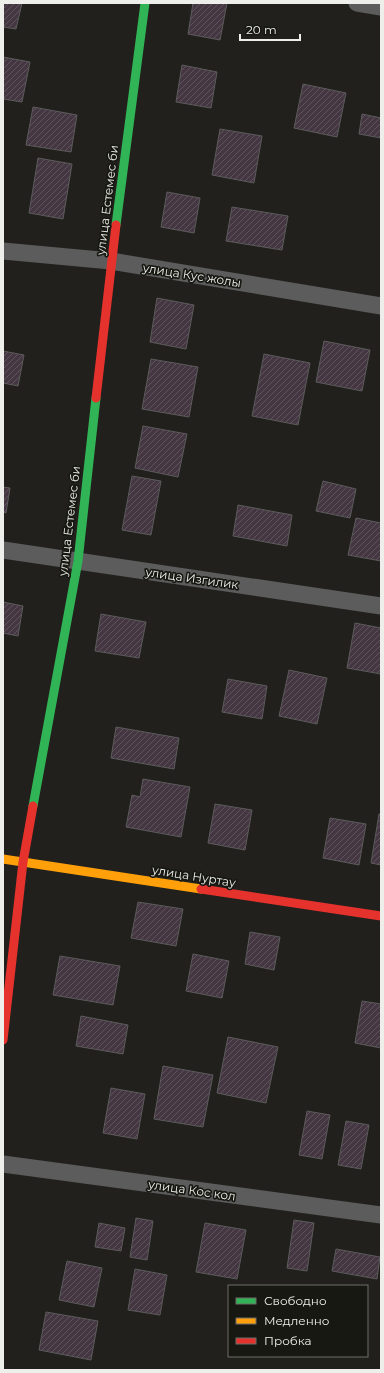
<svg xmlns="http://www.w3.org/2000/svg" width="384" height="1373" viewBox="0 0 384 1373" font-family="Montserrat,sans-serif">
<style>
.building{fill:url(#building-hatch);stroke:#5c5b5b}
.lines{fill:none;stroke-linecap:round;stroke-linejoin:round}
.street{stroke:#5c5c5c;stroke-width:17}
.fast{stroke:#30b455;stroke-width:9}
.slow{stroke:#ff9f0a;stroke-width:9}
.jam{stroke:#e5322d;stroke-width:9}
.labels{text-anchor:middle;dominant-baseline:central;stroke-width:3.5;stroke-linejoin:round;paint-order:stroke}
.street-label{font-size:12px;fill:#eeeeea;stroke:#181813}
</style>
<defs>
<pattern id="building-hatch" width="6" height="6" patternUnits="userSpaceOnUse"><rect width="6" height="6" fill="#443742"/><path d="M-1 1l2-2M0 6l6-6M5 7l2-2" fill="none" stroke="#5f545d"/></pattern>
</defs>
<rect width="100%" height="100%" fill="#21201d"/>
<!-- building -->
<path class="building" d="M3,3H22L16,29L3,27Z
M193,3H227L220,40L188,34Z
M3,57L30,62L22,102L3,99Z
M182,65L217,72L211,108L176,102Z
M303,84L346,93L337,137L294,128Z
M33,107L77,115L71,152L26,145Z
M362,114L381,118V138L359,134Z
M220,129L262,136L254,183L212,175Z
M38,158L72,164L63,219L29,213Z
M167,192L200,198L194,233L161,227Z
M232,207L288,216L282,250L226,241Z
M157,298L194,305L186,349L150,342Z
M324,341L370,350L362,391L316,382Z
M3,351L24,355L18,386L3,383Z
M264,354L310,363L298,425L252,416Z
M151,359L198,367L189,417L142,409Z
M143,426L187,434L178,477L135,468Z
M132,476L161,481L151,535L122,530Z
M323,481L356,489L350,518L316,511Z
M3,487L10,488L6,513L3,512Z
M238,505L292,515L287,546L233,536Z
M356,518L381,523V561L348,555Z
M3,602L23,606L18,636L3,633Z
M101,614L146,622L139,658L95,651Z
M355,623L381,628V674L347,668Z
M289,670L327,678L317,724L279,716Z
M228,679L267,686L262,719L222,712Z
M116,727L179,738L174,769L111,758Z
M143,779L190,787L181,837L126,827L132,795L140,797Z
M215,804L252,810L245,850L208,843Z
M379,814H381V865L371,863Z
M330,818L366,824L359,865L323,858Z
M138,902L183,909L176,946L131,938Z
M250,932L280,937L274,970L245,964Z
M193,954L229,961L222,998L186,991Z
M60,956L120,966L113,1005L53,995Z
M362,1001L381,1004V1048L355,1043Z
M81,1016L128,1025L123,1054L76,1046Z
M228,1037L278,1047L266,1103L217,1093Z
M163,1066L213,1075L203,1127L154,1119Z
M111,1088L145,1094L137,1139L103,1133Z
M307,1111L330,1115L322,1159L299,1155Z
M346,1121L369,1125L361,1169L338,1165Z
M136,1218L153,1221L147,1260L130,1257Z
M294,1220L314,1223L307,1271L287,1268Z
M99,1223L125,1228L121,1251L95,1247Z
M205,1223L246,1230L237,1279L196,1272Z
M336,1249L380,1257L377,1279L332,1271Z
M67,1261L102,1268L94,1307L59,1300Z
M135,1269L167,1275L160,1315L128,1310Z
M46,1312L98,1321L91,1360L39,1350Z"/>
<g class="lines">
<!-- street -->
<path class="street" d="M357,3L381,7
M3,251L111,261L381,306
M3,550L381,606
M3,1164L381,1215"/>
<!-- fast -->
<path class="fast" d="M116,225L145,3
M33,806L78,561L96,398"/>
<!-- slow -->
<path class="slow" d="M3,859L201,889"/>
<!-- jam -->
<path class="jam" d="M96,398L116,225
M201,889L381,916
M3,1040L23,862L33,806"/>
</g>
<g class="labels">
<!-- street labels -->
<g class="street-label">
<text transform="translate(107 200) rotate(-83)">улица Естемес би</text>
<text transform="translate(192 275) rotate(9)">улица Кус жолы</text>
<text transform="translate(69 521) rotate(-83)">улица Естемес би</text>
<text transform="translate(192 578) rotate(8)">улица Изгилик</text>
<text transform="translate(194 876) rotate(9)">улица Нуртау</text>
<text transform="translate(192 1190) rotate(8)">улица Кос кол</text>
</g>
</g>
<!-- border -->
<rect width="384" height="1373" fill="none" stroke="#eeeeea" stroke-width="8"/>
<!-- legend -->
<rect x="228" y="1285" width="140" height="72" fill="#181813" stroke="#6e6e69"/>
<rect x="236" y="1298" width="20" height="6" fill="#30b455" stroke="#6e6e69"/>
<text x="264" y="1305" font-size="12" fill="#eeeeea">Свободно</text>
<rect x="236" y="1318" width="20" height="6" fill="#ff9f0a" stroke="#6e6e69"/>
<text x="264" y="1325" font-size="12" fill="#eeeeea">Медленно</text>
<rect x="236" y="1338" width="20" height="6" fill="#e5322d" stroke="#6e6e69"/>
<text x="264" y="1345" font-size="12" fill="#eeeeea">Пробка</text>
<!-- scale -->
<path d="M240 34v6h60v-6" fill="none" stroke="#eeeeea" stroke-width="2"/>
<text x="246" y="34" font-size="12" fill="#eeeeea" stroke="#181813" stroke-width="3" paint-order="stroke">20 m</text>
</svg>
